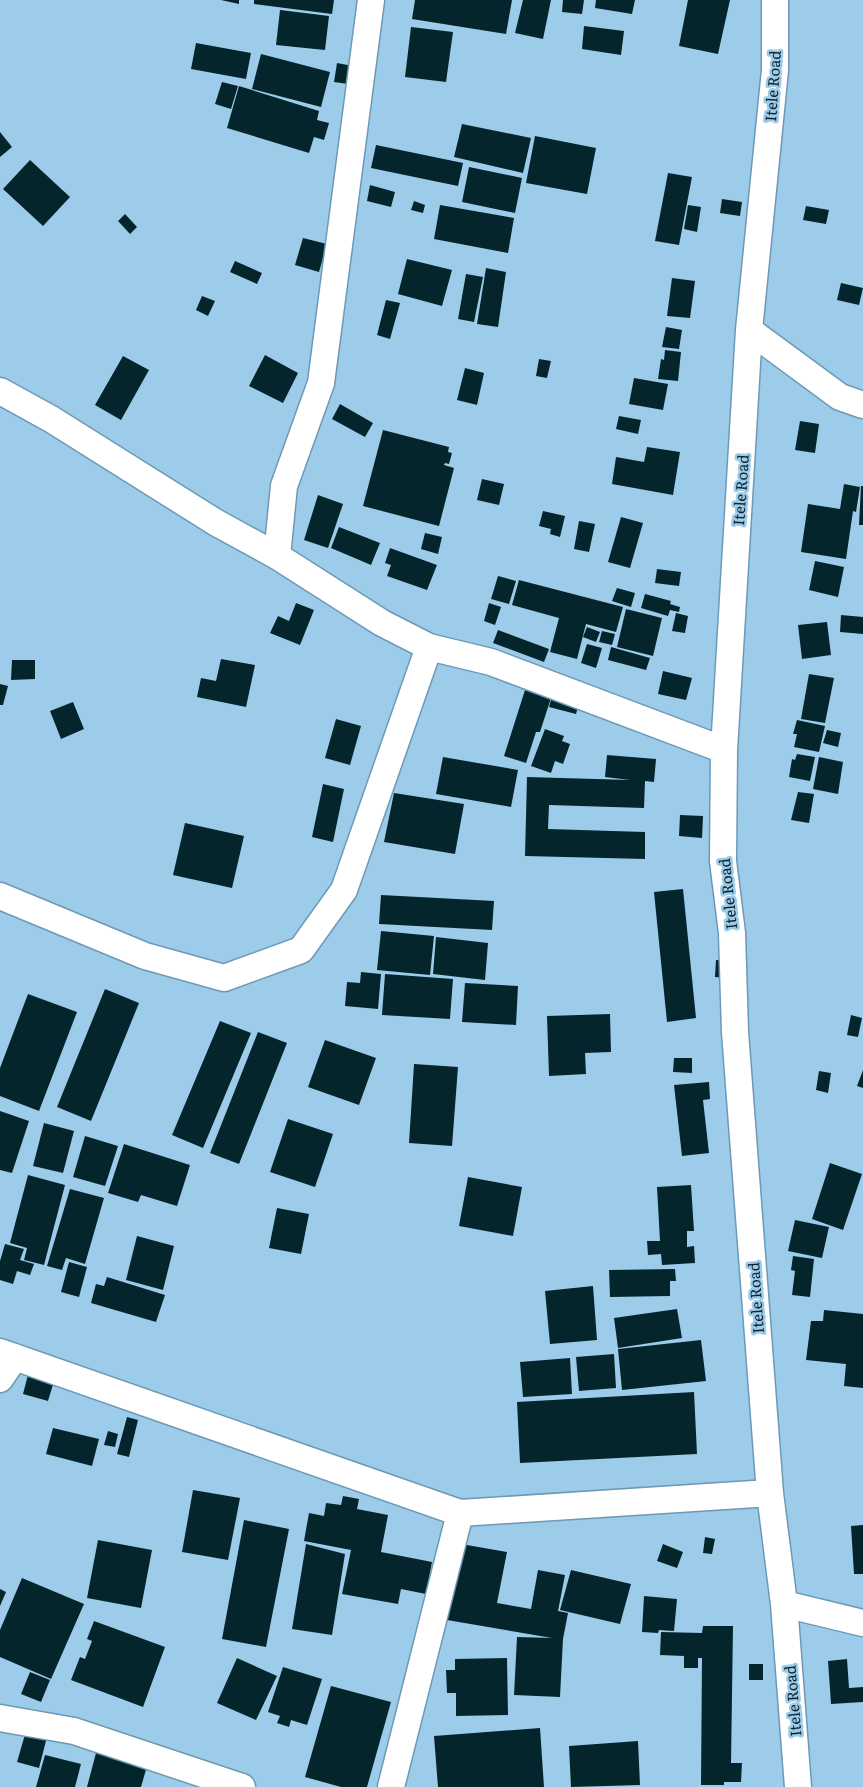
<svg xmlns="http://www.w3.org/2000/svg" width="863" height="1787" viewBox="0 0 863 1787" font-family="Literata,serif">
<style>
.building{fill:#05252d}
.lines{fill:none;stroke-linecap:round;stroke-linejoin:round}
.street-casing{stroke:#6c99b6;stroke-width:29}
.street{stroke:#fff;stroke-width:26}
.labels{text-anchor:middle;dominant-baseline:central;stroke-width:5;stroke-linejoin:round;paint-order:stroke}
.street-label{font-size:15px;fill:#0f222d;stroke:#9dccea}
</style>
<rect width="100%" height="100%" fill="#9dccea"/>
<!-- building -->
<path class="building" d="M221,0H239V4Z
M254,0H334L332,14L254,4Z
M415,0H512L506,34L412,19Z
M523,0H551L543,39L515,33Z
M563,0H584L582,14L562,12Z
M596,0H635L632,14L595,8Z
M688,0H730L718,54L679,46Z
M280,10L329,16L325,50L276,45Z
M584,26L624,31L621,55L582,49Z
M411,27L453,32L446,82L405,77Z
M196,43L251,53L246,79L191,69Z
M261,54L330,72L321,107L252,89Z
M337,63L358,67L355,85L334,82Z
M222,82L238,86L231,109L215,104Z
M239,86L319,111L317,120L329,123L324,140L314,137L309,153L227,128Z
M462,124L531,138L523,173L454,157Z
M0,132L12,147L0,157Z
M535,136L596,148L587,194L526,183Z
M376,145L463,163L458,186L371,168Z
M30,160L70,197L43,226L3,189Z
M469,167L522,178L515,213L462,202Z
M668,173L692,177L679,245L655,241Z
M370,185L395,192L391,207L367,201Z
M722,199L742,202L740,216L720,213Z
M414,201L425,205L423,213L411,210Z
M440,205L514,218L508,253L434,239Z
M688,205L701,207L697,232L684,229Z
M806,206L829,210L826,224L803,220Z
M125,214L137,227L130,234L118,221Z
M303,238L327,244L319,272L295,265Z
M407,259L452,270L442,306L398,294Z
M235,261L262,273L257,284L230,272Z
M486,268L506,272L498,327L477,324Z
M466,274L483,277L474,322L458,319Z
M672,278L695,281L690,318L667,316Z
M841,283L863,288L859,305L837,300Z
M202,296L215,301L208,316L196,310Z
M386,300L400,303L390,339L377,335Z
M666,327L682,330L679,349L662,347Z
M665,350L681,352L678,381L658,379L661,359L664,360Z
M265,355L298,373L283,403L249,386Z
M123,356L149,370L121,420L95,405Z
M539,359L551,361L547,378L536,376Z
M465,368L484,373L477,405L457,400Z
M634,378L668,384L663,410L629,404Z
M340,404L373,423L365,437L332,419Z
M619,416L641,420L638,434L616,429Z
M800,421L819,424L815,453L795,450Z
M383,430L449,447L448,452L452,453L449,464L445,463L444,465L454,468L439,526L363,506Z
M647,447L680,452L673,495L612,484L616,457L644,462Z
M482,479L504,484L499,505L477,500Z
M844,484L860,487L856,512L853,511L846,559L801,552L808,504L840,509Z
M861,486H863V525H859Z
M318,495L343,504L328,548L304,540Z
M543,511L565,516L560,537L550,534L551,529L539,526Z
M621,517L643,523L630,568L608,562Z
M579,521L595,524L589,552L574,549Z
M339,527L380,543L371,565L331,548Z
M425,533L442,537L438,554L421,549Z
M390,548L437,565L427,590L387,576L391,565L385,563Z
M815,561L844,567L838,597L809,590Z
M657,569L681,572L679,586L655,583Z
M498,576L516,581L509,604L491,599Z
M519,580L623,607L616,632L586,624L577,659L550,652L559,618L512,605Z
M617,588L635,593L631,607L612,601Z
M645,594L671,601L670,604L680,607L679,612L670,610L668,616L641,608Z
M296,603L314,610L300,645L270,633L278,616L289,621Z
M489,603L501,607L495,625L484,621Z
M626,609L662,618L653,656L617,647Z
M676,613L688,616L685,633L672,631Z
M841,615L863,617V634L840,632Z
M827,622L831,655L802,659L798,625Z
M587,627L600,632L596,642L583,637Z
M498,630L549,649L544,662L493,643Z
M602,631L615,634L612,645L599,642Z
M587,644L602,648L596,668L581,663Z
M611,647L650,658L646,670L608,660Z
M221,659L255,665L246,707L197,697L201,678L216,681Z
M12,660H35V679L11,680Z
M663,671L692,678L686,700L658,694Z
M809,674L834,678L825,723L801,719Z
M0,684L8,686L3,705H0Z
M525,690L551,698L540,732H536L526,763L504,756Z
M553,693L580,700L576,714L549,707Z
M73,702L84,729L61,739L50,711Z
M336,719L361,726L350,765L325,758Z
M797,720L825,726L819,752L794,747L797,734H793Z
M545,729L564,736L562,741L570,744L563,764L555,761L551,773L531,766Z
M827,730L841,733L838,747L823,743Z
M797,754L815,757L810,781L789,777L792,759L795,760Z
M607,755L656,759L654,782L645,781L644,808L549,805L548,829L645,832V859L525,856L527,777L630,780L605,777Z
M443,757L518,770L511,807L436,794Z
M819,757L843,762L838,794L813,789Z
M323,784L344,789L333,842L312,837Z
M798,792L814,794L809,823L791,820Z
M394,793L464,804L455,854L384,842Z
M680,815L703,816L702,838L679,836Z
M185,823L244,836L232,888L173,875Z
M683,889L696,1018L667,1022L654,892Z
M381,895L494,901L492,930L379,924Z
M381,931L434,936L430,975L377,970Z
M436,937L488,943L485,980L433,974Z
M716,960L729,961L727,978L715,977Z
M361,972L381,974L378,1009L345,1006L347,982L360,983Z
M385,974L453,979L450,1019L382,1015Z
M465,983L518,986L516,1025L462,1022Z
M105,989L139,1003L91,1121L57,1107Z
M28,994L77,1012L39,1111L0,1096V1068Z
M610,1014L611,1052L585,1053L586,1074L549,1076L547,1016Z
M851,1015L862,1018L858,1037L847,1035Z
M220,1021L251,1033L203,1148L172,1135Z
M258,1032L287,1043L239,1164L210,1153Z
M325,1040L376,1058L359,1105L308,1087Z
M674,1058H692V1073L673,1072Z
M414,1064L458,1067L452,1146L409,1143Z
M863,1070V1088L857,1086Z
M819,1071L831,1073L828,1093L816,1090Z
M709,1082L710,1099L703,1100L709,1153L682,1156L674,1085Z
M0,1111L29,1121L12,1173L0,1170Z
M288,1119L333,1134L315,1187L270,1172Z
M44,1123L74,1131L63,1173L33,1166Z
M85,1136L118,1146L105,1186L73,1177Z
M124,1144L190,1165L177,1206L141,1195L138,1202L108,1193Z
M830,1163L862,1174L843,1230L812,1219Z
M28,1175L65,1185L44,1265L24,1260L27,1248L10,1243Z
M468,1177L522,1187L513,1236L459,1226Z
M691,1185L694,1231H687V1247L694,1246L695,1263L662,1265L661,1254L648,1255L647,1241H660L657,1187Z
M70,1189L104,1198L85,1264L66,1258L62,1270L47,1266Z
M277,1208L309,1214L301,1254L269,1248Z
M795,1220L829,1227L822,1258L788,1251Z
M137,1236L174,1246L163,1290L126,1280Z
M5,1244L24,1249L20,1260L34,1264L30,1275L17,1271L13,1284L0,1280V1261Z
M793,1256L814,1259L810,1297L792,1295L795,1271L791,1270Z
M69,1262L87,1267L79,1297L61,1292Z
M675,1269L676,1281H670V1296L610,1297L609,1270Z
M107,1277L165,1295L156,1322L91,1303L96,1284L104,1286Z
M593,1286L597,1340L550,1344L545,1291Z
M677,1309L682,1338L618,1348L614,1318Z
M824,1310L863,1314V1388L844,1386L846,1364L806,1360L811,1321H823Z
M701,1340L706,1381L622,1390L618,1349Z
M614,1354L616,1388L579,1391L576,1357Z
M570,1358L572,1394L523,1397L520,1362Z
M29,1371L55,1378L48,1401L23,1394Z
M694,1392L697,1454L520,1463L517,1402Z
M127,1417L138,1420L129,1457L117,1454Z
M53,1428L99,1439L92,1466L46,1454Z
M108,1431L118,1434L115,1447L104,1445Z
M193,1490L240,1498L228,1560L182,1552Z
M343,1496L359,1499L357,1509L388,1515L381,1552L432,1562L426,1594L401,1589L398,1604L342,1594L351,1550L304,1541L309,1513L324,1516L326,1503L341,1505Z
M244,1520L289,1529L266,1647L222,1639Z
M863,1525V1574H854L851,1526Z
M705,1537L715,1539L712,1554L703,1553Z
M98,1540L152,1550L141,1608L87,1598Z
M306,1544L345,1554L332,1635L292,1629Z
M461,1544L507,1552L497,1603L531,1609L538,1570L565,1575L558,1611L568,1613L563,1639L560,1697L514,1695L517,1637L552,1638L447,1620Z
M663,1544L683,1552L677,1568L657,1561Z
M571,1570L631,1584L620,1624L560,1610Z
M22,1578L84,1604L51,1679L0,1657V1630Z
M0,1589L6,1592L0,1606Z
M644,1596L677,1599L674,1631L659,1630L658,1633L642,1632Z
M94,1621L165,1647L143,1707L71,1680L80,1657L85,1659L92,1641L87,1639Z
M703,1626H733L731,1763H742L741,1782H724V1785H701L702,1658H698V1668H684V1656L660,1655L661,1632L702,1633Z
M237,1658L277,1676L256,1720L217,1703Z
M507,1658L508,1715L456,1716V1693H447L446,1670H455V1659Z
M847,1659L849,1688L863,1687V1702L831,1704L828,1661Z
M749,1664H763V1680H749Z
M283,1667L322,1679L307,1725L291,1720L289,1727L277,1723L280,1716L268,1712Z
M30,1672L50,1680L41,1702L21,1694Z
M331,1686L391,1702L367,1787H341L305,1777Z
M540,1728L544,1787H438L434,1736Z
M26,1731L47,1737L39,1768L17,1762Z
M638,1741L640,1785L571,1787L569,1746Z
M96,1753L147,1766L141,1787H87Z
M45,1755L81,1764L75,1787H36Z"/>
<g class="lines">
<defs>
<path id="street" d="M775,0V70L749,330L724,750L723,861L732,933L735,1032L770,1493L784,1604L798,1787
M749,330L840,397L863,405
M0,391L51,419L215,522L277,556L382,623L429,647L491,662L724,750
M277,556L284,486L321,383L371,0
M0,896L145,956L224,978L301,950L344,890L429,647
M0,1352L460,1513L770,1493
M0,1379L15,1357
M784,1604L863,1623
M0,1718L74,1731L242,1787
M391,1787L460,1513"/>
</defs>
<!-- street casing -->
<use href="#street" class="street-casing"/>
<!-- street -->
<use href="#street" class="street"/>
</g>
<g class="labels">
<!-- street labels -->
<g class="street-label">
<text transform="translate(772 86) rotate(-86)">Itele Road</text>
<text transform="translate(740 490) rotate(-86)">Itele Road</text>
<text transform="translate(727 894) rotate(-96)">Itele Road</text>
<text transform="translate(755 1298) rotate(-94)">Itele Road</text>
<text transform="translate(792 1701) rotate(-95)">Itele Road</text>
</g>
</g>
</svg>
